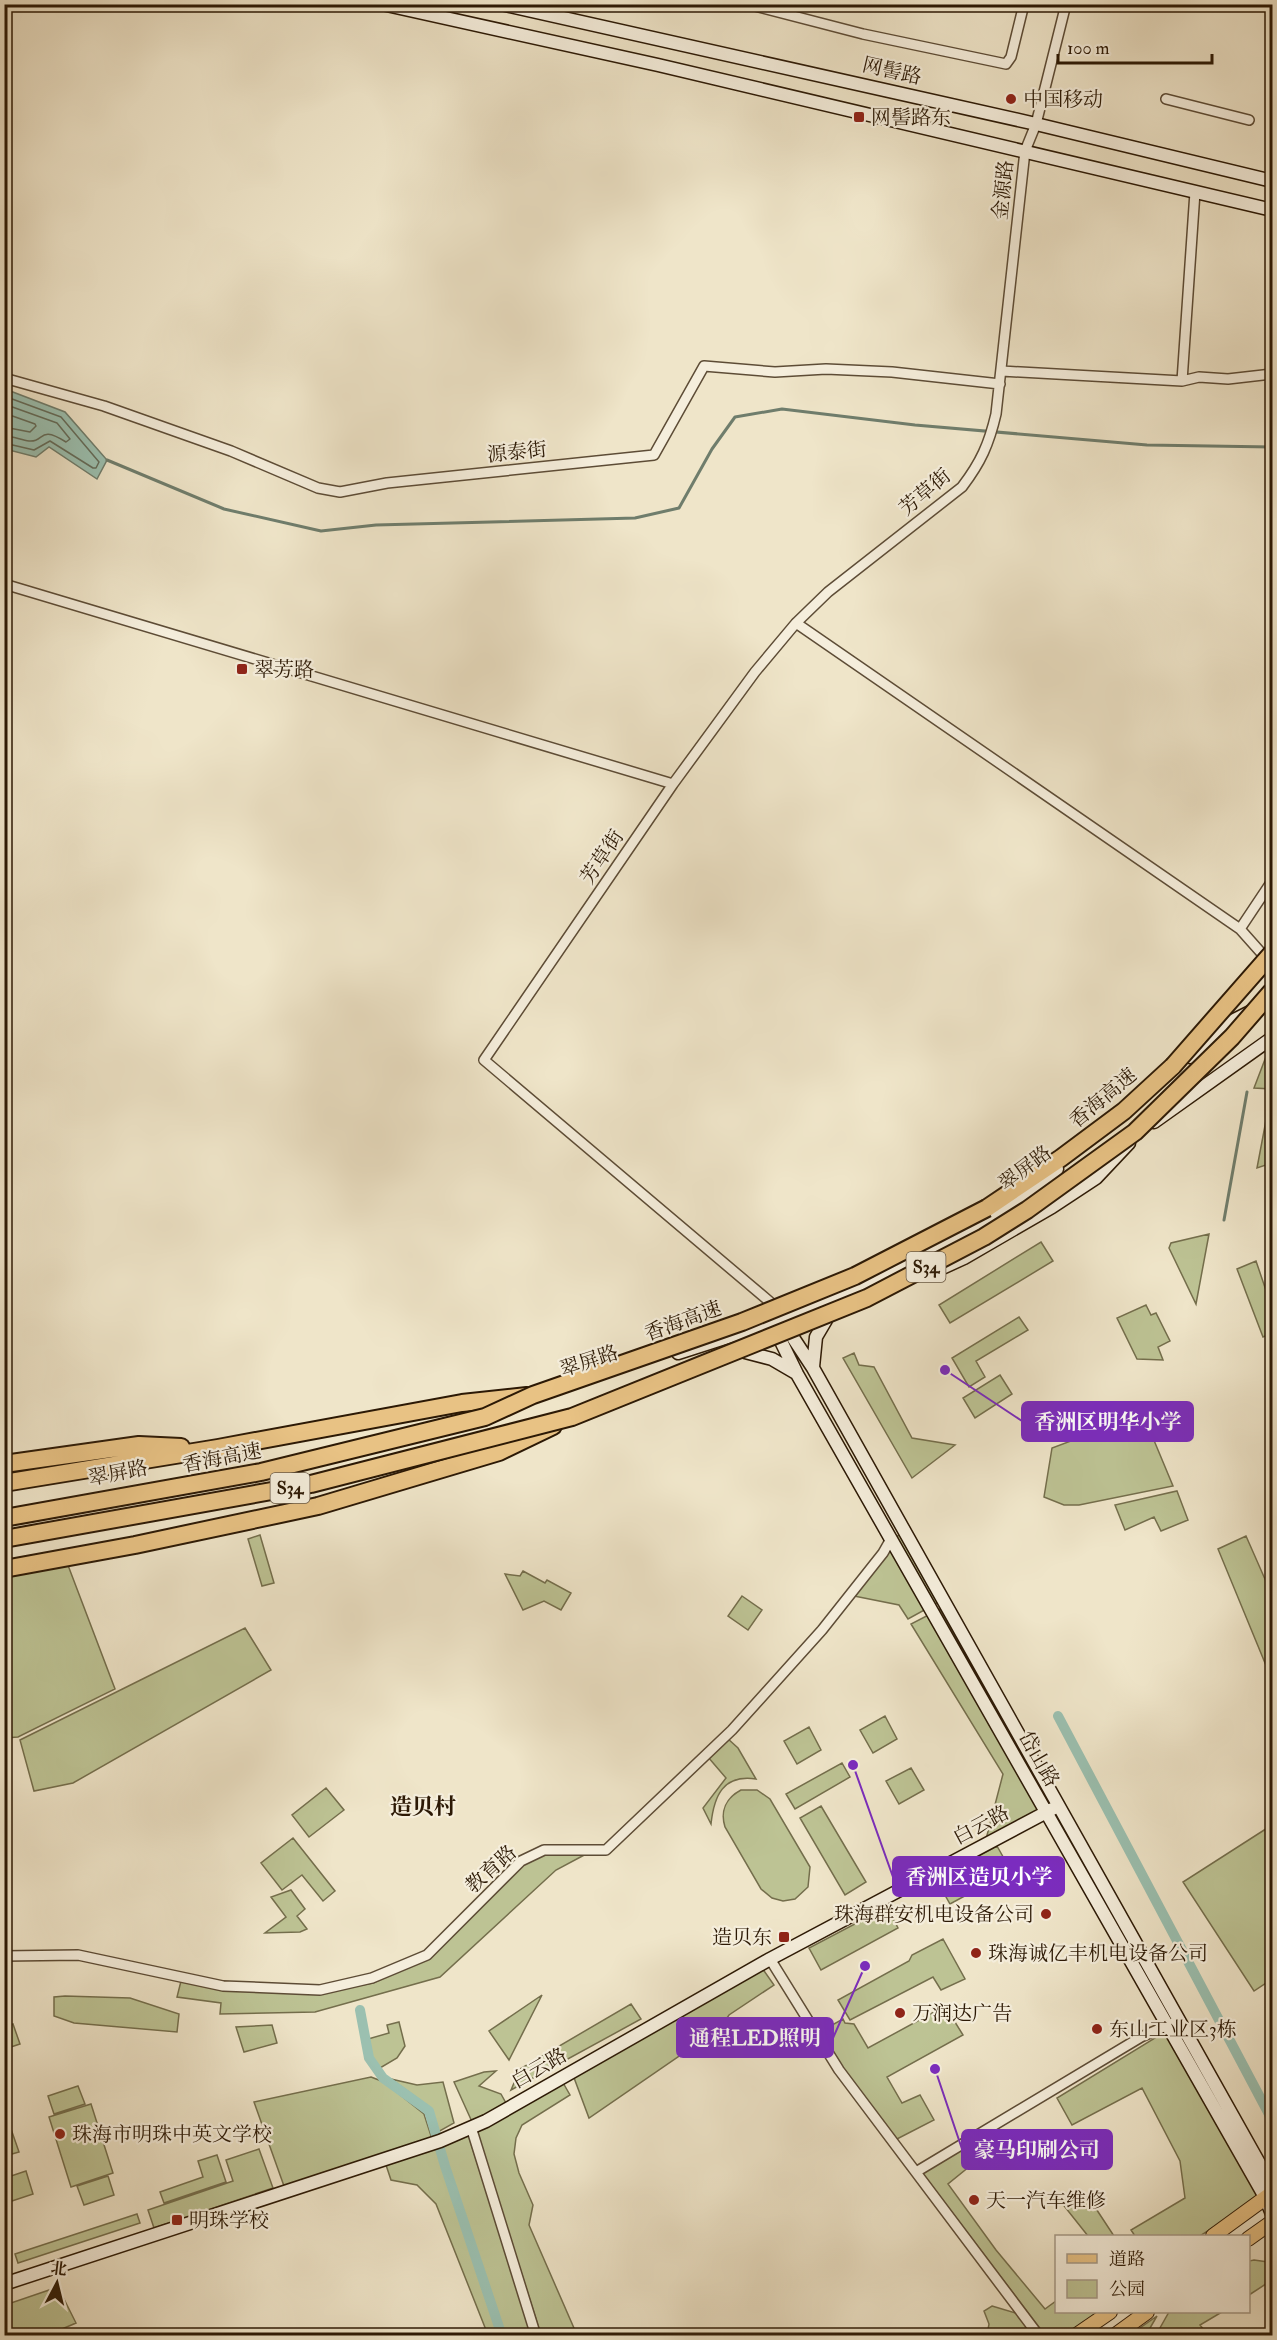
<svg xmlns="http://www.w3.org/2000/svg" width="1277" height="2340" viewBox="0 0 1277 2340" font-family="'IM FELL Double Pica','Noto Serif SC',serif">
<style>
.green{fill:#bdc394;stroke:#746e4c;stroke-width:1.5}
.water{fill:#9bc0b0;stroke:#6f7d6c;stroke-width:1.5}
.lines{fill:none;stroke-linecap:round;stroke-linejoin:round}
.shore{stroke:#646c5a;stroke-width:1.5}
.stream{stroke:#6f7d6c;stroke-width:3}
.canal{stroke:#9bc0b0;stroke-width:10}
.street-casing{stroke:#5d4c36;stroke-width:12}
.secondary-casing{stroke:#2c1905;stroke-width:15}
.primary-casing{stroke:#2c1905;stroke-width:16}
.highway-casing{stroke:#2c1905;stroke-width:20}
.street{stroke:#f5eedc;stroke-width:9}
.secondary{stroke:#f5eedc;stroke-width:12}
.primary{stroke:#e8c284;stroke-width:14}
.highway{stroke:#e8c284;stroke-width:16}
.highway-bridge-casing{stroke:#2c1905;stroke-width:20;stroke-linecap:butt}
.highway-bridge{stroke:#e8c284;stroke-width:16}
.poi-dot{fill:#8f2418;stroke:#f5eedc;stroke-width:2}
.labels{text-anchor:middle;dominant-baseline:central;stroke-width:4.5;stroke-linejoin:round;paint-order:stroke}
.shield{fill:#f5eedc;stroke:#685946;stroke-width:1.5}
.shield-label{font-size:18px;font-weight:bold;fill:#2c1905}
.street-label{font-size:20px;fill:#2c1905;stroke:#f5eedc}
.poi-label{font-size:20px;fill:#2c1905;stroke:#f5eedc;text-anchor:start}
.quarter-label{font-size:22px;font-weight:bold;fill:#2c1905;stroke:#f5eedc}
.leader{fill:none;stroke:#7b2cbf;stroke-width:2}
.callout-dot{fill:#7b2cbf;stroke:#f5eedc;stroke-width:2}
.callout{fill:#7b2cbf;stroke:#7b2cbf;stroke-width:2}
.callout-label{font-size:21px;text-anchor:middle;font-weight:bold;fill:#fff}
</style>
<rect width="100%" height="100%" fill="#efe5c9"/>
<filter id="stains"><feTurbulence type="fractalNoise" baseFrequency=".00333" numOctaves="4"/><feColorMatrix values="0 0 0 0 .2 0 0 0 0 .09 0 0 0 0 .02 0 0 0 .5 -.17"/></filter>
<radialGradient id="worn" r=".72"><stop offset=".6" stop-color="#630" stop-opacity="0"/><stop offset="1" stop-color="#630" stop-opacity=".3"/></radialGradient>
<!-- green -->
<path class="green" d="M1272,1051V1089L1254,1088L1267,1054Z
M1270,1099L1272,1100V1163L1257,1168Z
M1209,1234L1196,1304L1169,1248L1171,1243Z
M1041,1242L1053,1261L950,1323L939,1305Z
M1256,1261L1272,1308V1333L1263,1337L1237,1269Z
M1146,1305L1151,1315L1156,1313L1170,1341L1158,1347L1163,1360L1137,1359L1117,1318Z
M1019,1317L1028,1330L976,1361L985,1377L969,1387L952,1358Z
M854,1353L859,1365L874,1367L912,1438L955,1445L912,1478L843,1358Z
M1000,1375L1012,1394L975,1418L963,1398Z
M1143,1414L1173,1486L1079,1505H1064L1044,1497L1052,1448Z
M1177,1491L1188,1520L1161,1531L1154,1517L1125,1530L1115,1505Z
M900,1533L939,1602L908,1619L899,1605L854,1596Z
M260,1535L274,1583L262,1586L248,1539Z
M1246,1536L1272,1595V1680L1218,1549Z
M66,1560L115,1689L18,1737L5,1738L4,1574Z
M523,1571L545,1583L547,1580L571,1593L561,1610L544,1601L523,1610L505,1574L520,1576Z
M742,1596L762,1610L748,1630L728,1616Z
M940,1609L1049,1809L985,1843L1003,1774L911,1624Z
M245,1628L271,1670L73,1783L34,1791L20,1740Z
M885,1716L897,1739L873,1753L860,1730Z
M809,1727L821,1750L797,1764L784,1741Z
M727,1738L738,1748L756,1779C723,1774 714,1796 711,1824L703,1808L726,1778L708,1757Z
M842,1763L850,1777L795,1809L786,1794Z
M911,1768L924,1790L899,1804L886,1781Z
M326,1788L344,1810L309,1837L292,1815Z
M741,1790H757L770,1799L810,1867L808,1887L795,1899L783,1901L772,1898L761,1889L725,1827C720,1811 726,1798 741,1790Z
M821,1806L866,1882L845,1895L800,1818Z
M1272,1825V1979L1254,1991L1183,1882Z
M293,1838L335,1891L323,1901L302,1875L282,1890L261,1863Z
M997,1846L1011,1871L950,1904L936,1879Z
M588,1853L556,1870L440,1977L315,2012L220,2014L221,2003L177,1997L181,1981L317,1993L373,1983L429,1957L524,1863L543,1854Z
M291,1890L305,1909L297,1916L307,1929L300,1932L265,1933L286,1917L271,1897Z
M887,1907L898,1928L821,1970L809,1948Z
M943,1939L965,1979L941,1990L933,1977L850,2020L838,2000L909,1961L912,1955Z
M762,1968L774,1985L729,2015L720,2028L589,2118L573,2075Z
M542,1995L509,2060L489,2031Z
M65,1996L130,1998L179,2014L177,2032L74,2023L54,2016V1997Z
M631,2004L641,2019L511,2090L520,2069Z
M945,2006L963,2035L887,2077L902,2103L920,2095L934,2120L895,2140L842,2067L821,2031L843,2019L845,2023L854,2024L868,2048Z
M399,2022L405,2046L397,2058L380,2068L371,2056L368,2039L389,2033L387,2025Z
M13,2024L20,2044L5,2049V2027Z
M272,2025L277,2043L244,2052L236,2027Z
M1168,2030L1265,2194L1200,2236H1135L1131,2230L1185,2198L1180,2161L1142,2088L1072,2125L1057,2098Z
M496,2071L479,2086L501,2094L507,2105L473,2124L454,2082L484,2072Z
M371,2077L384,2082L424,2114L432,2139L284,2186L254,2102Z
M391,2079L417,2085L443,2082L454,2123L438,2132L429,2107Z
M562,2081L570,2095L522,2125L516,2138L514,2154L519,2173L533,2205L529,2225L577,2335H541L476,2130Z
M78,2086L85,2104L54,2114L48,2096Z
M91,2104L113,2173L71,2187L49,2117Z
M11,2129L19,2152L5,2156V2131Z
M995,2129L1005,2141L975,2162L948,2184L996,2250L1045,2309L1056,2301V2312H1103L1068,2335H1045L922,2173Z
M468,2134L532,2335H488L436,2204L417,2185L391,2180L386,2165Z
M259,2149L273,2188L154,2228L148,2210L233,2181L226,2160Z
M217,2155L226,2182L164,2203L160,2192L203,2177L198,2161Z
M26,2171L33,2194L6,2203L5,2178Z
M108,2176L114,2195L84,2205L77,2186Z
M1087,2195L1114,2236H1088L1057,2197L1084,2205Z
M137,2214L140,2223L18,2263L15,2254Z
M1254,2260L1268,2262L1272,2271V2280L1249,2295V2261Z
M58,2287L76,2323L48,2335H5V2305Z
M992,2306L1019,2314L1034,2335H987L989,2324L984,2311Z
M1169,2312H1222L1200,2325L1208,2335H1156Z
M1157,2316L1146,2335H1130Z"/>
<!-- water -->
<path class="water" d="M5,389L65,412L107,460L97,479L49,447L36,457L5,449Z"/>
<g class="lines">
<!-- shore -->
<path class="shore" d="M4,396L61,417L99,462L96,468H93L50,441L34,450L4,443
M4,404L57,423L70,439L66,442C38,424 45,443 29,441C21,440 13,436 4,436
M4,413L35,424L36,426L30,432L4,427"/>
<!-- stream -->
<path class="stream" d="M107,460L224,509L321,531L376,525L635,518L679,508L712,449L735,417L782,409L915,425L1147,445L1272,447
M1224,1220L1247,1092"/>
<!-- canal -->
<path class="canal" d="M1058,1716L1272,2120
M360,2010L369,2058L383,2078L429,2111L445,2166L502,2336"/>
<defs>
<path id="street" d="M747,4L863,34L1006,64L1011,57L1024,4
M1166,99L1249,120
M1002,371L1182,381L1199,377L1228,379L1272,374
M4,378L104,406L231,451L318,488L340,492L387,483L654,455L704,366L775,372L826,369L892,372L1000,384
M1182,381L1195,192
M4,584L673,784
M796,623L1240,929L1272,965
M1240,929L1272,881
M775,1311L770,1302L484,1060L673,784L755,672L796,623L828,592L962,487C981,462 989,444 996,414L1025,151L1036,124L1066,4
M4,1956L78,1955L223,1986L320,1990L372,1978L427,1955L521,1861L544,1850H606L732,1730L822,1630L883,1553L891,1539
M770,1959L839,2070L1039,2336
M471,2127L536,2336
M916,2172L1141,2037L1173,2023"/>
<path id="secondary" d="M382,4L658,65L1272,210
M501,4L1036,124L1272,181
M1190,1057L1228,1023L1250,1012
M1154,1122L1272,1038
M929,1274L964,1258L1052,1207L1096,1178L1129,1143
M784,1324L813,1368L1272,2186
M775,1329L797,1374L1265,2197L1272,2214
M745,1352L772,1359L796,1373
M678,1353L781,1320L862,1284L945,1242L1020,1199L1057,1169
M813,1367L816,1337L826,1320
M4,2284L440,2141L486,2121L770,1959L1058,1806"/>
<path id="primary" d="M1213,2236L1272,2193
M1248,2239L1272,2222
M1075,2336L1110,2312
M1114,2336L1147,2312"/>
<path id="highway" d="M987,1208L1061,1158L1124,1111L1173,1066
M4,1464L139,1445L181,1447
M4,1483L218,1448L462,1403L527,1396
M4,1569L135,1545L318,1506L499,1452L553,1426"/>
</defs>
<!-- street casing -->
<use href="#street" class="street-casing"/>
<!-- secondary casing -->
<use href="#secondary" class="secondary-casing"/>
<!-- primary casing -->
<use href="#primary" class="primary-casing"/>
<!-- highway casing -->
<use href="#highway" class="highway-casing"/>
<!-- street -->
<use href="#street" class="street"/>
<!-- secondary -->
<use href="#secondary" class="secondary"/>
<!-- primary -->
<use href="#primary" class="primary"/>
<!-- highway -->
<use href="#highway" class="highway"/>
<defs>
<path id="highway-bridge" d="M1173,1066L1272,953
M4,1518L261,1472L485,1417L533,1395L742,1322L855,1276L987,1208
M4,1539L311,1484L572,1417L867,1298L984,1237L1027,1210L1135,1132L1232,1037L1272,991"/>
</defs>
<!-- highway-bridge casing -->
<use href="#highway-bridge" class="highway-bridge-casing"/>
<!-- highway-bridge -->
<use href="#highway-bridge" class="highway-bridge"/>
</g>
<!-- markers -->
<g class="poi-dot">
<circle cx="1011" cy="99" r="6"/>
<rect x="853" y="111" width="12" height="12" rx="3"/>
<rect x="236" y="663" width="12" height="12" rx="3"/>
<circle cx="1046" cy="1914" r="6"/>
<rect x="778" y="1931" width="12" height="12" rx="3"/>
<circle cx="976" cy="1953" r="6"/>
<circle cx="900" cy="2013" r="6"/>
<circle cx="1097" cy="2029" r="6"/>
<circle cx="60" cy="2134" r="6"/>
<circle cx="974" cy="2200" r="6"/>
<rect x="171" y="2214" width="12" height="12" rx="3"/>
</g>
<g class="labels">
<!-- shield labels -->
<g class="shield">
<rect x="906.5" y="1252" width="39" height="30" rx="4.5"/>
<rect x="270.5" y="1473" width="39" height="30" rx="4.5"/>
</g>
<g class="shield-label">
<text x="926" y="1267">S34</text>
<text x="290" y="1488">S34</text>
</g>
<!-- street labels -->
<g class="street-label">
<text transform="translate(892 71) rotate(13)">网髻路</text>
<text transform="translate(1003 190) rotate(-84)">金源路</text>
<text transform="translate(517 452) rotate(-6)">源泰街</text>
<text transform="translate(925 492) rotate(-40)">芳草街</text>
<text transform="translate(602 857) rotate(-56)">芳草街</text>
<text transform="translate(1103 1098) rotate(-40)">香海高速</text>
<text transform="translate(1025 1168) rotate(-37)">翠屏路</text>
<text transform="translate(683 1321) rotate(-20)">香海高速</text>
<text transform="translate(589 1361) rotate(-18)">翠屏路</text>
<text transform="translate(222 1458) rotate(-11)">香海高速</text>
<text transform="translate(118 1473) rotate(-11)">翠屏路</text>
<text transform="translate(1039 1759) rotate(60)">岱山路</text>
<text transform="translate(981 1825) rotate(-28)">白云路</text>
<text transform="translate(491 1869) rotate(-42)">教育路</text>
<text transform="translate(539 2068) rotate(-30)">白云路</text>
</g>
<!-- poi labels -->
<g class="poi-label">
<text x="1023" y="99">中国移动</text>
<text x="871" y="117">网髻路东</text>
<text x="254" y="669">翠芳路</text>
<text x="1034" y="1914" text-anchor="end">珠海群安机电设备公司</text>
<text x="772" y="1937" text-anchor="end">造贝东</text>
<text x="988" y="1953">珠海诚亿丰机电设备公司</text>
<text x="912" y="2013">万润达广告</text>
<text x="1109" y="2029">东山工业区3栋</text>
<text x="72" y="2134">珠海市明珠中英文学校</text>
<text x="986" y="2200">天一汽车维修</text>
<text x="189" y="2220">明珠学校</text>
</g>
<!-- quarter labels -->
<g class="quarter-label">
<text x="423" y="1807">造贝村</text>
</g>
</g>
<!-- callouts -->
<path class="leader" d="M945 1370L1022 1421M853 1765L893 1877M865 1966L833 2038M935 2069L962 2149"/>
<g class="callout-dot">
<circle cx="945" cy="1370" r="6"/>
<circle cx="853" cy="1765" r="6"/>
<circle cx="865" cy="1966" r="6"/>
<circle cx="935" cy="2069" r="6"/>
</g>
<g class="callout">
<rect x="1022" y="1402" width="171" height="39" rx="6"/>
<rect x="893" y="1857" width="171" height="39" rx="6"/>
<rect x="677" y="2018" width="156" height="39" rx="6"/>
<rect x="962" y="2130" width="150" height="39" rx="6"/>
</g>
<g class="callout-label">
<text x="1108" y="1429">香洲区明华小学</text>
<text x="979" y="1884">香洲区造贝小学</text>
<text x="755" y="2045">通程LED照明</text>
<text x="1037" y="2157">豪马印刷公司</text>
</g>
<!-- margin -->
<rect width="1277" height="2340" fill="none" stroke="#efe5c9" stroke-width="24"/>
<rect x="6" y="6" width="1265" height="2328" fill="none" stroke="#2c1905" stroke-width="3"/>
<rect x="12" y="12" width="1253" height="2316" fill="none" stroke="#2c1905" stroke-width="1.5"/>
<!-- legend -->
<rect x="1055" y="2235" width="195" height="78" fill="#f5eedc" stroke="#a59986" stroke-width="1.5"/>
<rect x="1067" y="2254" width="30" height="9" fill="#e8c284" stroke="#a59986" stroke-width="1.5"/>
<text x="1109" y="2265" font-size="18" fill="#2c1905">道路</text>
<rect x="1067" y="2280" width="30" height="18" fill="#bdc394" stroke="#a59986" stroke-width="1.5"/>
<text x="1109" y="2295" font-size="18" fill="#2c1905">公园</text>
<!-- north arrow -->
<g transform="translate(57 2283) rotate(7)" stroke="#f5eedc" stroke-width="4.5" paint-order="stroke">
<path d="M0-4.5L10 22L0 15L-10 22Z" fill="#2c1905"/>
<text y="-9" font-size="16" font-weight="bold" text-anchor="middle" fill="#2c1905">北</text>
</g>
<!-- scale -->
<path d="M1058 54v9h154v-9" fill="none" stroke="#2c1905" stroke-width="3"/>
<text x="1067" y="54" font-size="18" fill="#2c1905" stroke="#f5eedc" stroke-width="4.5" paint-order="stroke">100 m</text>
<rect width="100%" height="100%" filter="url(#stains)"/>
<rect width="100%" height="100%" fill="url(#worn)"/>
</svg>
